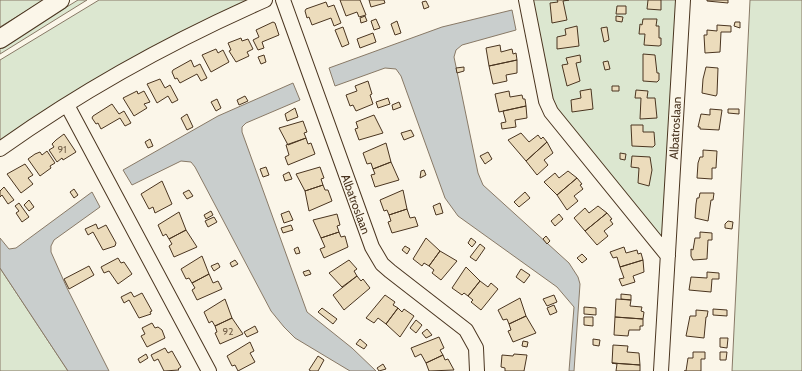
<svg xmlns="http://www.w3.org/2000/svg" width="802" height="371" viewBox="0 0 802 371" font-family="Cabin,sans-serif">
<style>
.green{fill:#dce7d0;stroke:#887966}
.water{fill:#c9cecd;stroke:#887966}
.building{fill:#ecdcbc;stroke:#4a3520}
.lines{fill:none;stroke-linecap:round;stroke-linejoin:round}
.minor-casing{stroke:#4a3520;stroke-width:16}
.major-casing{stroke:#4a3520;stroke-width:20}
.minor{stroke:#fbf6e9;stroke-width:14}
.major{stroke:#fbf6e9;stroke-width:18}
.labels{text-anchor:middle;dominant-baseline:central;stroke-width:3;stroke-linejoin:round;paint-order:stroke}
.number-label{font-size:10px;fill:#725f47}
.street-label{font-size:12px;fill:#4a3520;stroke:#fbf6e9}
</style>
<rect width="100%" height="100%" fill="#fbf6e9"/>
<!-- green -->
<path class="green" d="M0,0H44L0,27Z
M78,0H87L0,54V48Z
M99,0H256L0,146V60Z
M531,0H677L663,239L564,122L553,100Z
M750,0H802V371H732Z
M0,268L68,371H0Z"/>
<!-- water -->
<path class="water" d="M512,10L516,30L462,45L456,50L454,57L478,173L483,185L569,263L578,277L580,284L574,371H569L574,307L557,287L458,216L445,198L401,76L396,69L385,68L335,86L329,68L442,27Z
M293,83L300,100L246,123L242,127V132L307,312L352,348L376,371H350L295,338L284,327L271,311L195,167L191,162L181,161L132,185L123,170L218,116Z
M92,192L100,207L54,240L51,246V252L67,288L109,371H68L0,268V238L9,249L16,248Z"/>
<!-- building -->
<path class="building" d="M340,0H360L366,15L359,17L357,12L346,16Z
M369,0H384L385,3L371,7Z
M557,0H569L563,1L567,20L552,23L550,3L558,2Z
M648,0H661V10L647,9Z
M707,0H728V3L707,1Z
M426,1L429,7L424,9L422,2Z
M326,2L328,7L334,5L341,23L334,26L331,18L312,25L309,17L307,18L305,11L306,9Z
M617,6H626V14H616Z
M365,16L367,21L361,23L360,18Z
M616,16L623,17L622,22L616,21Z
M376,19L380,28L374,30L371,21Z
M643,19H657L656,26H659V38H661V45L659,46L644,45L645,34H639L640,24L642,25Z
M397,21L401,33L395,35L391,24Z
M273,22L275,23L279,35L262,42L264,48L258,50L253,40L259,37L256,30Z
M735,22H740V28L734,26Z
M717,25L731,26V32H721L720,52L705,53L704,35H707V30L717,31Z
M577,26L579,46L557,49V37L566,35L565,29Z
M343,27L349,44L342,47L335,30Z
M607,27L609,40L604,42L601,28Z
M373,33L376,42L360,48L357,39Z
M241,38L242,41L248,39L253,49L247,52L249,56L236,62L229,51L231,50L228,43Z
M500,45L501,52L512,49L513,54L516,53L517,60L489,66L486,48Z
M216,49L218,53L223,50L229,62L211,72L202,55Z
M643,54L655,55L657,73H659V80L657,82L643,81Z
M264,55L266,62L261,64L258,57Z
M580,55L581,62L576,63L580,81L567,86L562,65L568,64L566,58Z
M191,60L194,67L200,64L207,78L201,81L197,74L180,83L177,78L175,79L172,72L173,70Z
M517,60V73L506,75L507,81L493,84L489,66Z
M608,61L610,69L605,70L603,62Z
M464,67V71L457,73L456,68Z
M706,67L718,68L717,94L716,96L702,93L703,79Z
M160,79L165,88L170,85L178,100L172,103L168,96L157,103L147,84Z
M368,81L372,94L370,95L373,104L356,111L353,105L350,106L346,95L357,91L355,86Z
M612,86H619V91H612Z
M591,89L593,109L572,112L571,100L581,98L580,91Z
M636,90L648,91L647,98H655L657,118L640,119L641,98H635Z
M137,91L138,94L144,91L150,102L144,104L147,108L134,116L123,98Z
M509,91L510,97L522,95L523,99H525L526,106L499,112L495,94Z
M245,96L248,101L239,105L237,100Z
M388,98L390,104L378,108L376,102Z
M217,99L221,108L216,111L211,102Z
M399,102L401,107L393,110L392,105Z
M112,104L119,114L124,111L131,123L125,126L120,118L101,129L98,123L96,124L92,118L93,116Z
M526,106L527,118L515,120L516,127L502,129L501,123L506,122L503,111Z
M295,108L298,117L287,121L285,114Z
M710,109L722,110L719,130L700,129V127H698L701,114L710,115Z
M728,109H739V114L728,113Z
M187,114L193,127L187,130L181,118Z
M374,115L383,133L359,140L355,129L358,128L356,122Z
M303,121L307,132L304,133L306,138L288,145L279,128Z
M631,125H643V132H654L655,145L653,147L632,146Z
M411,130L414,136L404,140L401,133Z
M521,133L529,142L538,135L541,139L543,137L547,142L526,161L508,140Z
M64,134L76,152L63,160L62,158L57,162L49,150L54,147L52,144L56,140Z
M306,138L308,144L311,143L315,154L288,165L285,157L289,155L286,145Z
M150,139L153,146L148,148L145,142Z
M547,142L553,153L544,160L548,165L537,175L526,161Z
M386,143L391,162L373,169L371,163L367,164L363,153Z
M703,150L717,151L716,168H712V179L697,178L698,163L700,157H703Z
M47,151L55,163L50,166L51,168L40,176L28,159L35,154L40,152L42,155Z
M488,152L492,159L485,164L480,156Z
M620,153L626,154L625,160L620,159Z
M632,156L650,157L652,170L649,186L638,183L639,168L631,167Z
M391,162L399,180L375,187L371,175L375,174L373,169Z
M25,164L33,175L28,178L33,184L21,193L7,174Z
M266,167L269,175L263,177L260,169Z
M320,167L324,178L321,179L323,185L305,191L296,174Z
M424,170L426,175L420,178L421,171Z
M568,171L577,178L557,195L544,182L555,173L559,178Z
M289,172L292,179L285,181L283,175Z
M577,178L582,184L580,185L583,189L574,196L578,201L567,210L557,195Z
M162,181L172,204L155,213L153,207L149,209L141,194Z
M323,185L325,190H328L332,201L309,211L305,191Z
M4,187L14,200L8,204L2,195L0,197V191Z
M74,189L78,195L74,198L70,192Z
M189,190L193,196L187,199L183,193Z
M403,190L407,209L389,215L387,210L384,211L380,200Z
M525,192L530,198L519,207L514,202Z
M700,193H714L713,200H711L708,221L695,218L696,204L697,198H699Z
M29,200L34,207L29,211L24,205Z
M19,203L29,217L22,222L16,213L19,211L15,206Z
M440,203L443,213L436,215L433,206Z
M598,206L607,213L585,231L574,218L585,208L589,213Z
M407,209L410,218L415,217L418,226L392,233L388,222L391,221L389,215Z
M211,211L213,215L206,219L204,215Z
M289,211L293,220L284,223L281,214Z
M179,212L186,230L169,239L166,234L163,236L158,225Z
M607,213L612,219L610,220L613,224L604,231L608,236L597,245L585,231Z
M337,214L340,225L337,226L339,232L321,238L313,220Z
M559,214L563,219L555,226L551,221Z
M214,217L217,222L208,227L205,221Z
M728,221L733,222L732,229L725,228V224Z
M96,224L98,229L106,225L116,243L115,246L103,250L93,232L88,235L85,229Z
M291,225L293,230L283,233L281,228Z
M186,230L197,247L174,257L169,246L172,244L169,239Z
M339,232L341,237L345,236L348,247L324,258L320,249L325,247L321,238Z
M700,232L712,233V240H708L707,259L693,260L691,256V249L693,250L695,238H700Z
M546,236L550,241L547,244L543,239Z
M426,238L440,251L429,266L424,263L422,266L413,259Z
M471,238L476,242L472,247L468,243Z
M480,244L485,248L476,261L470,257Z
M405,246L410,249L407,254L402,250Z
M298,247L300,253L296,254L294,249Z
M624,247L626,253L637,250L638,254L641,253L643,260L620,267L617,257L613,258L610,252Z
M440,251L457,261L441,280L432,273L434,270L429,266Z
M582,254L587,259L582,263L577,258Z
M202,256L209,274L192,283L189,278L186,279L181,269Z
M118,258L121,263L124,262L132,274L118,284L109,271L104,273L101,267Z
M235,260L238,264L232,267L230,263Z
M349,260L357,269L354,271L357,276L342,287L329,273Z
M643,260L644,272L633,276L635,282L622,286L619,279L624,278L620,267Z
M218,263L220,267L214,271L211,266Z
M89,266L94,275L69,289L64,279Z
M466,267L480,281L468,296L464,293L462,295L452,288Z
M521,269L530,275L524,283L516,277Z
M309,270L311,274L305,276L303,272Z
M707,272L719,273V279H712L711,292L689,290L691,277L707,278Z
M209,274L213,283L218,281L222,289L197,300L192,290L195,288L192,283Z
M357,276L361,281L363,279L370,288L344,310L333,295Z
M480,281L488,287L491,283L498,289L481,310L471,302L473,300L468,296Z
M131,292L134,297L142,293L152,311L150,312L151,314L139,318L129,300L124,303L121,297Z
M621,294L631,295V300L621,299Z
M385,295L395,302L393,305L398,308L386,324L378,318L374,323L366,318Z
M554,295L557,302L547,306L543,299Z
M520,298L526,316L509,324L507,319L503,320L498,310Z
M225,299L232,318L215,326L212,321L209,323L204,312Z
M616,299L631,300L630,306L642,307L641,311L644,312L643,319L615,317Z
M554,305L557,312L550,315L547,308Z
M584,307L596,308V315L584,314Z
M322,308L337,319L333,324L318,312Z
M398,308L402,312L404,309L414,316L400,337L386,324Z
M713,309L727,310V316L713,315Z
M696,310L708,311L707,317H706L704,338L686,336L690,316H696Z
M526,316L536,333L513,342L508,331L511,330L509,324Z
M584,317H593V326L584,325Z
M615,317L643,319V326H640V330H629L628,336L614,335Z
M232,318L243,334L220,344L215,333L217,332L215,326Z
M416,320L422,325L416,333L410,328Z
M152,323L155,328L158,327L162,330L165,338L147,347L141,336L145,334L142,328Z
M255,326L258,332L247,337L244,332Z
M427,329L432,335L426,338L422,333Z
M439,337L444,348L440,350L443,355L426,363L421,354L415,357L411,348Z
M720,338H728L727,348L720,347Z
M360,339L367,345L364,349L356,344Z
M593,339L600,340L599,346L593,345Z
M523,341L528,342L527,347L522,346Z
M250,342L254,351L250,353L255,362L238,371L235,365L232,366L227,356Z
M613,345L628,346L627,352L639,353L640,365L612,363Z
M165,348L168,353L172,351L181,367L178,369L179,370L164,371L158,359L154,361L151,355Z
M693,352H705V359H701V371H684H686L688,358H693Z
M720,352H727L726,360H720Z
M146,354L148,358L140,363L138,359Z
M514,354L527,355L524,371H505V368L501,367L502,355L513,356Z
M443,355L445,360L448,359L454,370L429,371L426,363Z
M318,356L324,360L318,371H311L309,370Z
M612,363L640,365V371H616L617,364Z
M383,364L386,369L379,371L377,368Z"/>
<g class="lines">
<defs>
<path id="minor" d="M283,0L372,247L382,264L390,271L466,330L476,348L477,371
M526,0L546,101L551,112L668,256
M67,105L209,371
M0,149C83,90 172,41 265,0
M661,371L683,0"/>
<path id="major" d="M0,39L60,0"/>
</defs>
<!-- minor casing -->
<use href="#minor" class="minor-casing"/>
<!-- major casing -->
<use href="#major" class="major-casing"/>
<!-- minor -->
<use href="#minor" class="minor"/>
<!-- major -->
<use href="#major" class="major"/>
</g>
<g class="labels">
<!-- number labels -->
<g class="number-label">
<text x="62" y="149">91</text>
<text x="228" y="331">92</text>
</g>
<!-- street labels -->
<g class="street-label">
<text transform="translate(675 128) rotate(-87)">Albatroslaan</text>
<text transform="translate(356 204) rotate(70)">Albatroslaan</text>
</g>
</g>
</svg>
